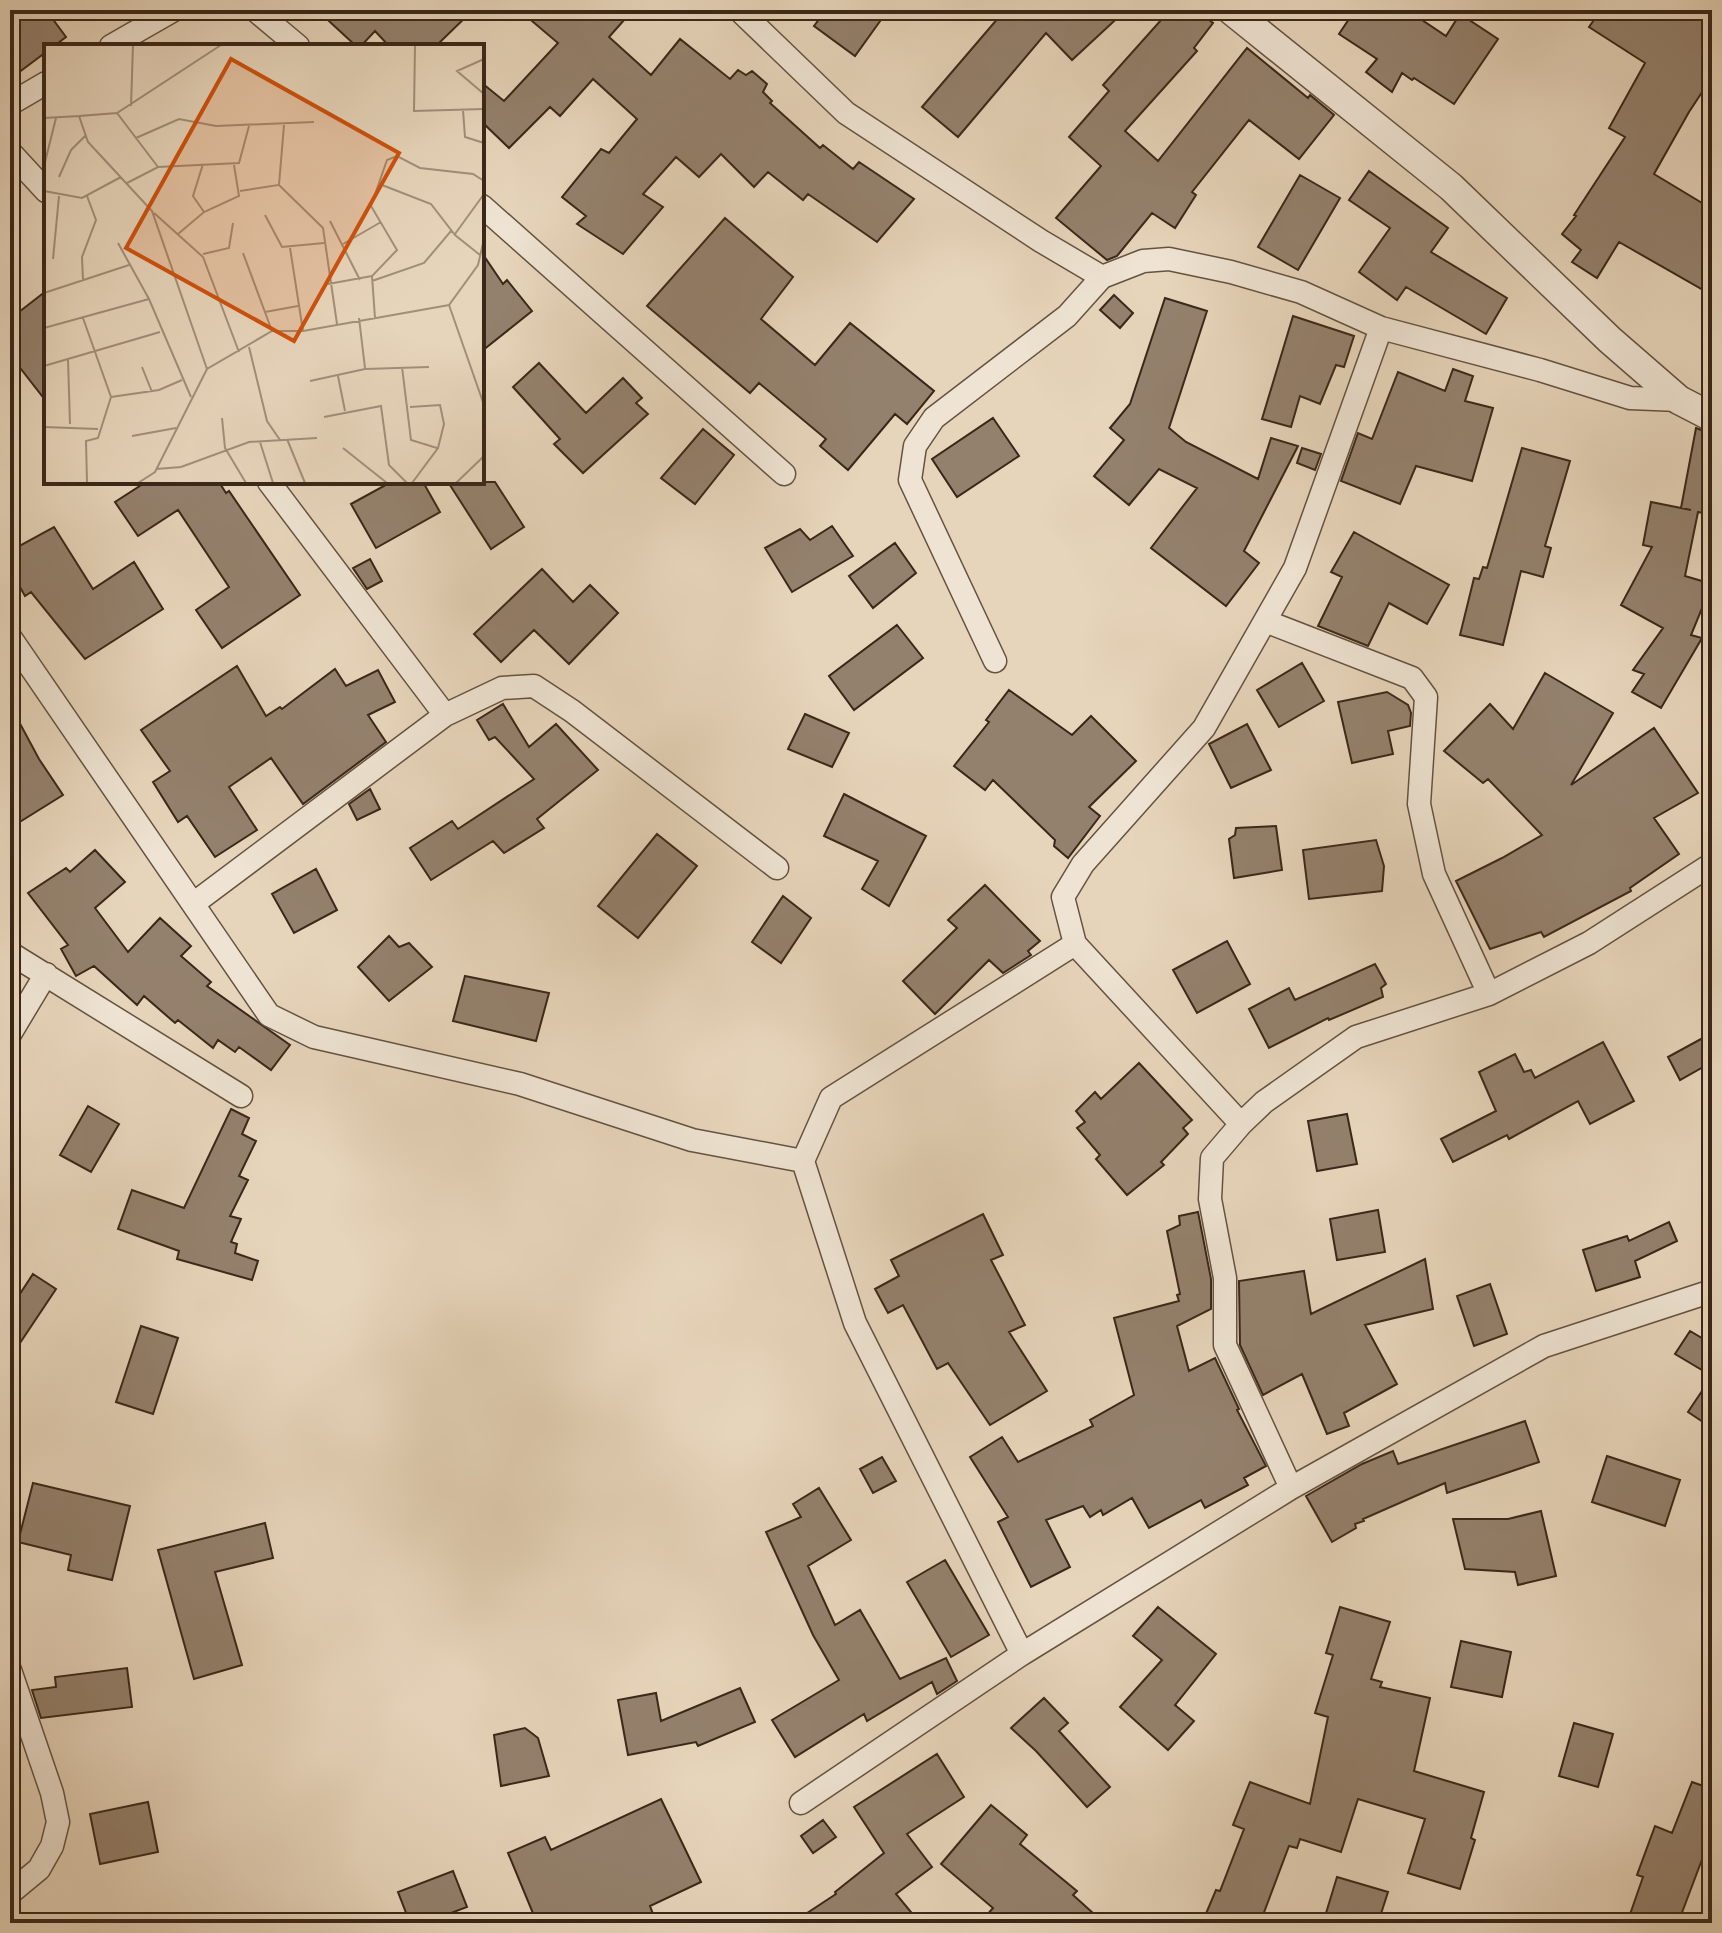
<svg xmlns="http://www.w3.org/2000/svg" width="1722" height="1933" viewBox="0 0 1722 1933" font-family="Alegreya,serif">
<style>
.building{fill:#94816d;stroke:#3a2719;stroke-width:2}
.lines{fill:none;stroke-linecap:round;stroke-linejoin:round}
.minor-casing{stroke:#655242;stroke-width:25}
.tertiary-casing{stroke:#655242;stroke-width:31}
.minor{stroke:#efe4d3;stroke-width:22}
.tertiary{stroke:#efe4d3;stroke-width:28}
.inset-road{fill:none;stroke:#a28f7a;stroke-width:2}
.view{fill:#ce520e;fill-opacity:0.15;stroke:#ce520e;stroke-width:4}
.inset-edge{fill:none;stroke:#3a2719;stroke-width:4}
</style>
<rect width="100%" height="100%" fill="#e7d5bb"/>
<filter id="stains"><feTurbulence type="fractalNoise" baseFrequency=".0025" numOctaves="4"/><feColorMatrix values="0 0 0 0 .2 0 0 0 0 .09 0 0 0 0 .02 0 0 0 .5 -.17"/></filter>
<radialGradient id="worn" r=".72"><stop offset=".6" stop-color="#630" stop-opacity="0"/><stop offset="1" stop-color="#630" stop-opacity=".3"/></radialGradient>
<!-- building -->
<path class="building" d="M26,10H46L66,37L54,46H46V52L10,79V22Z
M317,10H473L436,46H389L375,31L361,46H356Z
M519,10H633L609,37L651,75L680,39L730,79L738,70L746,75L752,71L767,84L763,92L772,101L770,103L820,148L823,145L853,169L859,162L914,199L877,242L808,194L803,200L768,172L754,187L721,154L699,177L676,157L643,194L663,207L623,254L577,224L586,216L562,197L601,149L609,153L637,119L593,79L560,116L550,107L509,148L482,122V83L504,101L558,43Z
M826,10H888L855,56L814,26Z
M1005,10H1126L1072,60L1046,33L958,137L922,107Z
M1170,10H1196L1213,23L1194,48L1197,51L1125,131L1158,161L1247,48L1308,98L1310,95L1334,115L1299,159L1249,120L1192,192L1196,195L1175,228L1152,213L1117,256L1107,260L1056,218L1101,166L1069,137L1109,91L1103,85Z
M1355,10H1407L1446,36L1460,14L1498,39L1454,104L1414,78L1412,80L1402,73L1392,92L1366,72L1377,59L1339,34Z
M1601,10H1712V77L1689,112L1654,174L1712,209V295L1619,242L1597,278L1572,262L1581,250L1562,234L1576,216L1574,215L1625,137L1609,128L1645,63L1589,27Z
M1369,171L1448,228L1431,252L1507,298L1486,334L1406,287L1397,300L1359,272L1390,228L1349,200Z
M1300,175L1340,198L1298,270L1258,247Z
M725,218L793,277L761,319L815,365L850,323L934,391L907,424L895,414L848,470L820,446L826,439L759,383L750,393L647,306Z
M482,253L503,284L507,280L532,311L482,351Z
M46,291V401L10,355V319Z
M1114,295L1133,313L1120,328L1100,310Z
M1165,298L1207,311L1169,428L1186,442L1258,479L1271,438L1298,446L1244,551L1259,563L1226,606L1151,548L1197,488L1159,469L1129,505L1094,476L1124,440L1110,428L1130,404Z
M1293,316L1354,336L1344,367L1336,365L1320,404L1300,396L1291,427L1262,419Z
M539,363L586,413L623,378L642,398L636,403L648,414L583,473L554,444L560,439L513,387Z
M1453,369L1473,376L1465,401L1493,408L1472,481L1416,466L1400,504L1341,481L1358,433L1372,439L1398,372L1445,391Z
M993,418L1019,456L957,497L932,459Z
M1696,428L1712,434V515L1698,512L1685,576L1712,584L1691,635L1702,638L1661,708L1632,692L1644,674L1633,670L1663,628L1621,605L1652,547L1643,545L1651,502L1691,510L1681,508Z
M703,429L734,455L695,504L661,478Z
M1302,448L1321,454L1315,470L1297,463Z
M1522,448L1570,461L1545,546L1551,548L1543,577L1521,571L1503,645L1460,635L1474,578L1479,579L1483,567L1487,568Z
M146,482H219L226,493L229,491L300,595L222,648L196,610L229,587L178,510L138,536L115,502Z
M391,482H423L440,512L376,548L351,504Z
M448,482H495L524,527L491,549Z
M832,526L853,556L792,592L765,548L800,529L810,540Z
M54,527L93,589L134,562L163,609L85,659L31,592L25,596L10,569V551Z
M1354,532L1449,585L1427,624L1389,603L1368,646L1318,626L1342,577L1331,572Z
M895,543L916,573L873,608L849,576Z
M370,559L382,581L367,589L353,568Z
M542,569L573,602L590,585L618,613L569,664L534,630L501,662L474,634Z
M897,625L923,658L854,710L829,676Z
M1302,663L1324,701L1279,727L1257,690Z
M237,666L266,716L280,707L282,709L335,669L346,686L378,670L395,702L368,715L386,742L303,804L271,758L229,787L257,830L215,857L187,816L178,822L153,782L170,771L141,730Z
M1545,673L1613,713L1571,785L1654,728L1698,793L1654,818L1679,854L1630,888L1631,891L1544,937L1541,932L1490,949L1456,881L1502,858L1542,835L1488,779L1483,783L1444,751L1490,704L1513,729Z
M1009,690L1072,735L1091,716L1136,761L1089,807L1100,816L1068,858L1054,846L1055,840L993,780L985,790L954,766L989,722L986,720Z
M1387,692L1408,705L1411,713L1410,726L1388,731L1393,754L1352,763L1338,702Z
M503,704L529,747L556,724L598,770L537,819L544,828L504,853L493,841L431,880L410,848L452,821L458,829L534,779L495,737L489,740L477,720Z
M10,705L39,759L63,795L10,828Z
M805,714L849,733L832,767L788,749Z
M1247,724L1271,770L1231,788L1209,744Z
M370,789L380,809L357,820L349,804Z
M844,794L926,836L889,906L862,889L878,861L824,836Z
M1276,826L1282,870L1234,878L1229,839L1235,835L1236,828Z
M657,834L697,866L638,938L598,906Z
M1376,840L1384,866L1382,891L1309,899L1303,850Z
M95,850L125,882L95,908L128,952L160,918L191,946L181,956L211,982L207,986L290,1045L271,1070L239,1047L235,1052L218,1040L213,1048L178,1020L175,1023L144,996L137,1005L94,966L76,976L61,949L68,945L28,893L66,868L70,872Z
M316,869L337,910L294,933L272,894Z
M985,885L1040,941L1028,951L1031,955L1003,973L989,960L935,1014L903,981L957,928L948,920Z
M783,896L811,918L781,963L752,942Z
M389,936L399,947L409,943L432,967L389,1001L358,967Z
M1227,941L1250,984L1197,1013L1173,970Z
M1375,964L1386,984L1381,988L1383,997L1329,1020L1328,1018L1269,1048L1249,1009L1289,988L1295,1000Z
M465,976L549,993L536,1041L453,1021Z
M1712,1033V1062L1680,1080L1668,1057Z
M1603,1042L1634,1101L1590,1124L1578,1101L1509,1139L1507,1135L1453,1162L1441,1139L1496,1111L1479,1072L1515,1054L1524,1072L1531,1070L1535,1078Z
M1139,1063L1192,1120L1183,1128L1188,1134L1161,1162L1164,1165L1127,1195L1096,1159L1100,1155L1077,1128L1085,1122L1076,1111L1095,1092L1101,1099Z
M88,1106L119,1124L91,1172L60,1155Z
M231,1109L249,1118L242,1134L256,1141L239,1176L248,1180L230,1216L241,1219L231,1242L237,1244L235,1253L258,1261L252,1280L177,1259L179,1251L118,1229L132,1190L184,1208Z
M1347,1114L1357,1164L1317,1171L1308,1121Z
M1378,1210L1385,1252L1337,1260L1330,1219Z
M1198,1212L1211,1279V1309L1177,1326L1189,1371L1215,1358L1239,1409L1237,1410L1266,1466L1244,1478L1248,1485L1205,1508L1201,1500L1149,1528L1132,1498L1103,1515L1101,1510L1090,1517L1083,1506L1046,1520L1070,1567L1031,1587L998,1522L1008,1517L970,1457L1002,1437L1018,1462L1093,1426L1090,1420L1134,1395L1114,1318L1179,1301L1177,1295L1180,1294L1167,1231L1180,1225L1179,1216Z
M983,1214L1003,1255L991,1260L1025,1325L1009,1332L1047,1391L990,1425L948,1363L937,1369L903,1305L888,1313L875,1289L899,1276L891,1260Z
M1669,1222L1677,1241L1635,1261L1640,1277L1596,1291L1583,1250L1627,1236L1629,1241Z
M1425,1259L1433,1309L1365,1325L1397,1384L1344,1413L1349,1426L1327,1434L1302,1374L1263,1395L1240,1345L1239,1281L1304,1271L1311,1314Z
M33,1274L56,1289L10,1358V1309Z
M1490,1284L1507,1334L1474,1346L1457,1296Z
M141,1326L178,1338L153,1414L116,1402Z
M1690,1331L1712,1344V1376L1675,1354Z
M1712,1376V1428L1688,1412Z
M1525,1421L1539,1462L1447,1493L1445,1483L1363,1519L1364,1521L1355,1524L1356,1528L1332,1542L1306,1496L1362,1464L1393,1451L1398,1464Z
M1607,1456L1680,1480L1665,1526L1592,1502Z
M882,1457L896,1481L873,1493L860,1469Z
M33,1483L130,1506L112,1580L68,1570L71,1555L18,1542Z
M819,1488L851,1540L808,1566L835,1625L860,1610L900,1679L946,1658L957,1681L937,1694L932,1682L867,1721L864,1714L795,1757L772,1720L839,1680L813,1635L766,1532L801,1517L793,1504Z
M1541,1511L1556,1576L1518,1585L1515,1572L1465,1569L1453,1519H1508Z
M265,1523L273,1558L215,1572L242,1665L194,1679L158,1550Z
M945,1560L989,1635L951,1657L907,1582Z
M1158,1607L1216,1654L1175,1705L1194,1721L1168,1750L1120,1707L1162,1660L1133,1636Z
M1340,1607L1390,1622L1371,1679L1382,1682L1380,1687L1430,1698L1414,1771L1484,1792L1471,1838L1475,1840L1460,1889L1408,1873L1425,1819L1358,1799L1341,1852L1300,1839L1297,1848L1289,1846L1260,1923H1202L1216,1890L1220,1891L1244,1829L1233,1825L1250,1782L1310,1804L1328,1717L1315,1713L1333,1655L1326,1653Z
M1461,1641L1511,1652L1502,1697L1451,1687Z
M127,1668L132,1707L41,1718L32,1690L56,1687L55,1677Z
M740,1688L755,1722L698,1746L696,1742L628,1755L618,1700L656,1693L661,1721Z
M1044,1698L1068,1723L1059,1731L1110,1787L1087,1807L1036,1751L1011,1728Z
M1574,1723L1613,1734L1598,1787L1559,1776Z
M525,1728L538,1738L549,1776L501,1786L494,1735Z
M937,1754L964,1797L907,1834L932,1867L896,1894L920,1923H792L836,1894L835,1892L884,1853L854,1807Z
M1692,1782L1712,1789V1833L1678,1923H1627L1643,1877L1637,1875L1655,1826L1672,1833Z
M661,1799L701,1882L650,1906L653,1914L634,1923H537L508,1853L545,1837L551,1850Z
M148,1802L158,1852L100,1864L90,1814Z
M991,1805L1027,1835L1020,1844L1077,1891L1073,1895L1104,1923H980L993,1908L941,1864Z
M823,1820L836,1837L813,1853L801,1836Z
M453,1871L467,1907L425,1923H410L398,1892Z
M1337,1877L1388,1892L1378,1923H1323Z"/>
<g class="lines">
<defs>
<path id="minor" d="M255,10L298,46
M739,10L846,113L1041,241L1102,277L1143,261L1169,259L1231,272L1301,292L1381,328L1540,370L1630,398L1679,400
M111,46L174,10
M10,104L46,83
M10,152L46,191
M482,206L784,474
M269,482L445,715
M1265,621L1412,678L1426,697L1419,804L1434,874L1489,994
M10,637L269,1015L314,1037L520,1084L692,1140L803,1161
M995,661L910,480L915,446L934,418L1067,316L1102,277
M193,904L445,715L502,688L534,686L572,711L777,868
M10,953L241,1096
M10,1034L46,974
M1241,1124L1075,944L1063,897L1083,864L1204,728L1295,568L1381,328
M1291,1488L1225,1345V1278L1210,1199L1212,1158L1241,1124L1264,1102L1356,1037L1489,994L1589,943L1712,864
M1022,1654L855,1323L803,1161L831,1098L1075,944
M10,1670L52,1793L58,1822L52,1846L39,1869L10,1893
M801,1803L1022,1654L1291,1488L1544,1346L1712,1291"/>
<path id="tertiary" d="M1231,10L1451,187L1610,340L1679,400L1712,417"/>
</defs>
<!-- minor casing -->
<use href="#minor" class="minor-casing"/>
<!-- tertiary casing -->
<use href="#tertiary" class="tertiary-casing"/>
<!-- minor -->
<use href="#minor" class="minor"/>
<!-- tertiary -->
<use href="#tertiary" class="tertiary"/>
</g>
<!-- overview -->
<g transform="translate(44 44)">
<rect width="440" height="440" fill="#e7d5bb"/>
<path class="inset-road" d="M371,1L370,67L440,65M440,15L413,27L440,50M87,62L89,1M419,66L421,93L440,99M73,69L114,123M35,72L73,69L177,1M0,74L35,72L44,98L108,167L163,325M92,94L135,75L172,82L270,78M159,120L149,152L160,168M0,122L12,74M15,133L27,106L41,92M83,139L114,123L195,119L205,82M235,141L279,184L293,280M338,141L387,160L411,191L436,211M0,147L38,154L77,133M196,147L235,141L240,81M110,169L159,213L195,308M221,171L238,203L280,199M286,177L316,236M134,190L160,168L195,152L190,121M411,190L440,150M74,199L105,255L147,353M299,200L337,178M246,204L259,287M199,209L228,287M159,210L185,204L189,179M9,215L15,152M39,236L38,213L52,176L43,152M328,237L380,219L407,187M284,240L328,232M0,249L85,221M405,261L440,361M221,268L254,262M39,274L67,353L54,394L42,397L43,439M315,274L321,324M331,274L328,232L353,206L327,162L343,116L353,112L376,124L429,130L440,137M0,284L105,255M205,303L223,377L236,396M24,316L26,380M0,322L116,288M98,323L108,348M358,323L367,396L393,404M294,332L301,367M266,337L321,325L385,323M67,353L115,346L138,336M366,363L396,361L400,380L394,404L368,439M280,373L337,362L345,421L363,439M178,374L181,404L202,439M0,383L54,385M88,392L132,384M243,395L261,439M216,398L229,439M299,404L343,439M112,425L137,423L205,398L273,394M94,439L111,428L163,325L228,287H259L405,261L434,221L440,195M412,439L440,412"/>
<path class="view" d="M187,15L355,109L250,297L82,204Z"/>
<rect width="440" height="440" class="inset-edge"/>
</g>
<!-- margin -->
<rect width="1722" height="1933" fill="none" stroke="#e7d5bb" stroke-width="40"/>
<rect x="12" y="12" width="1698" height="1909" fill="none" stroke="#3a2719" stroke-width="4"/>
<rect x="20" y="20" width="1682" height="1893" fill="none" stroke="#3a2719" stroke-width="2"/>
<rect width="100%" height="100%" filter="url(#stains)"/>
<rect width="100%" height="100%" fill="url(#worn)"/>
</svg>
